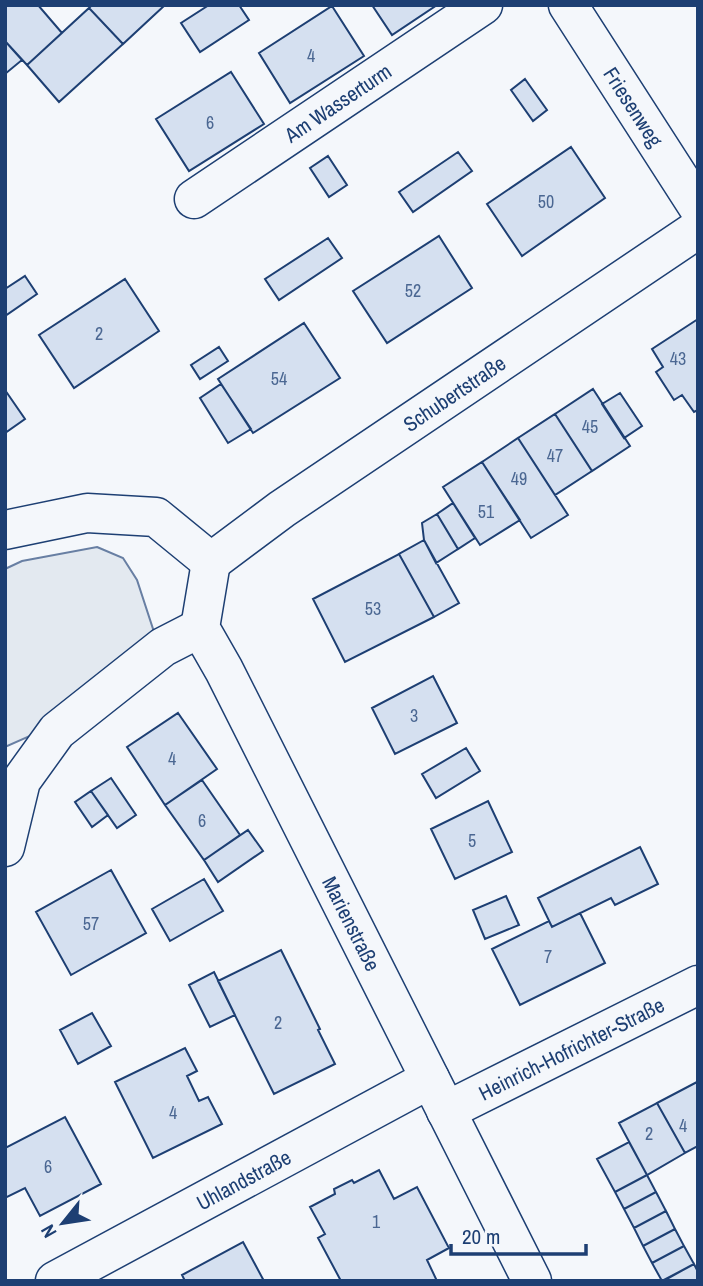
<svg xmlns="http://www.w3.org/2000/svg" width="703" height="1286" viewBox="0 0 703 1286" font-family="'Archivo Narrow',sans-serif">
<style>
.green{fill:#e3e9f0;stroke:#687fa3;stroke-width:2}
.building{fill:#d5e0f0;stroke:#1d3f73;stroke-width:2}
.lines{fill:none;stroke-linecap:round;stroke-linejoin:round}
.minor-casing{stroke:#1d3f73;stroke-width:41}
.minor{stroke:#f4f7fb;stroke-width:38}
.labels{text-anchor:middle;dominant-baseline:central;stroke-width:5;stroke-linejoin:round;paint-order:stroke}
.number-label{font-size:18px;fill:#4b6792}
.street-label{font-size:21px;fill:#1d3f73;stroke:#f4f7fb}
</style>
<rect width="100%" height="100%" fill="#f4f7fb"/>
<!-- green -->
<path class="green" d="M97,547L123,558L137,580L154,632L30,736L5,747V569L22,561Z"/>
<!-- building -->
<path class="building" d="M5,5H38L62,33L27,65L5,41Z
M92,5H165L123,44L89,8Z
M209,5H239L249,20L200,52L181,23Z
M372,5H437L392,35Z
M332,6L364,56L290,103L259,53Z
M89,8L123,44L59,102L27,65Z
M5,41L22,60L5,74Z
M231,72L264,124L189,171L156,119Z
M525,79L547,110L533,121L511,90Z
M571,147L605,198L522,256L487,204Z
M458,152L472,171L413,212L399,192Z
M328,156L347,185L329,197L310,168Z
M439,236L472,288L387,343L353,291Z
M328,238L342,258L279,300L265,279Z
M25,276L37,294L5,316V289Z
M125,279L159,331L74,388L39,335Z
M698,319V410L694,412L682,395L674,400L656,372L663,367L652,349Z
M304,323L340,378L253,433L218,379Z
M219,347L228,361L200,379L191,365Z
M221,384L251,429L228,443L200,398Z
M593,389L630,446L592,471L555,414Z
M5,390L25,419L5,433Z
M620,393L642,426L624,438L602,404Z
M555,414L592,471L555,495L518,438Z
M518,438L568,515L531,538L482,462Z
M482,462L520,520L480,545L443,487Z
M453,503L475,538L458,549L437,514Z
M437,514L458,549L436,563L424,540L422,523Z
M424,540L459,603L434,617L399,554Z
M399,554L434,617L345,662L313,599Z
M433,676L457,723L395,754L372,708Z
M178,713L217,769L165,805L127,747Z
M466,748L480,771L436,798L422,774Z
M111,778L136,815L117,828L91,791Z
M202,780L240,835L204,860L165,805Z
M91,791L108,815L92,827L75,802Z
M488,801L512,852L455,879L431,829Z
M248,830L263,851L218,882L204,860Z
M640,847L658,884L615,905L611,898L552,927L538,898Z
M111,870L146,933L71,975L36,912Z
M204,879L223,911L170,941L152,909Z
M506,896L519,925L485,939L473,910Z
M580,913L605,963L520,1005L492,949L549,921L552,927Z
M281,950L320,1029L318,1030L335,1064L274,1094L218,981Z
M214,972L235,1015L210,1027L189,985Z
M92,1013L111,1046L78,1064L60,1030Z
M185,1048L197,1071L187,1076L199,1101L208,1097L222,1124L153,1158L115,1082Z
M697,1082L698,1146L685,1153L657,1103Z
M657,1103L685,1153L647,1175L619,1123Z
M65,1117L101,1184L40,1216L25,1188L5,1198V1148Z
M629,1142L647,1175L615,1192L597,1159Z
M379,1170L394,1199L417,1187L449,1248L427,1260L437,1281H341L318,1238L325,1234L310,1207L335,1194L334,1189L352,1180L354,1183Z
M647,1175L656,1192L624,1209L615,1192Z
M656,1192L666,1211L634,1228L624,1209Z
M666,1211L675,1229L643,1246L634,1228Z
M675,1229L684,1246L652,1263L643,1246Z
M243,1242L264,1281H185L182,1275Z
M684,1246L694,1264L662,1281L652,1263Z
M694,1264L698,1272V1281H663Z"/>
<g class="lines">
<defs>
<g id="minor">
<path id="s1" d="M568,5L698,207"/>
<path id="s2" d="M194,199L483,5"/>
<path d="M5,530L87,513L156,517L211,562"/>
<path id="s3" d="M211,562L200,628L224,670L532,1281"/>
<path id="s4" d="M211,562L282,509L698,229"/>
<path d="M5,847L21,781L57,731L163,647L200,628"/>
<path id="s5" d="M446,1111L698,985"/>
<path id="s6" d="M55,1281L430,1079"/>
</g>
</defs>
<!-- minor casing -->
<use href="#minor" class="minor-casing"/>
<!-- minor -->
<use href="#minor" class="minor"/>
</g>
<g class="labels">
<!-- number labels -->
<g class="number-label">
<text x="311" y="55">4</text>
<text x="210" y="122">6</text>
<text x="546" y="201">50</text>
<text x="413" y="290">52</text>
<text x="99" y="333">2</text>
<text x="678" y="358">43</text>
<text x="279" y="378">54</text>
<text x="590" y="426">45</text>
<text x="555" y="455">47</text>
<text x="519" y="478">49</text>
<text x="486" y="511">51</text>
<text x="373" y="608">53</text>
<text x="414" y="715">3</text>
<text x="172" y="758">4</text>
<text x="202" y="820">6</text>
<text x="472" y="840">5</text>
<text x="91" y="923">57</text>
<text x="548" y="956">7</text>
<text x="278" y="1022">2</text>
<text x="173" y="1112">4</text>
<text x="683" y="1125">4</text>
<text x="649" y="1133">2</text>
<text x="48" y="1166">6</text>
<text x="376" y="1221">1</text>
</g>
<!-- street labels -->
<g class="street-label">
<text stroke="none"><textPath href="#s2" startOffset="173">Am Wasserturm</textPath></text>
<text stroke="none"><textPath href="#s1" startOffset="121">Friesenweg</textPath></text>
<text stroke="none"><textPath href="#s4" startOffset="296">Schubertstraße</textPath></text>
<text stroke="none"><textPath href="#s3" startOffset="399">Marienstraße</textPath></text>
<text stroke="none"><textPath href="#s5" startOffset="140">Heinrich-Hofrichter-Straße</textPath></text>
<text stroke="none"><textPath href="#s6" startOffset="214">Uhlandstraße</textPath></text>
</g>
</g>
<!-- border -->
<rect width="703" height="1286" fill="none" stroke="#1d3f73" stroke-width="14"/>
<!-- north arrow -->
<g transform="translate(63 1223) rotate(240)" stroke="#f4f7fb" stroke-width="5" paint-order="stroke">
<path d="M0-5L12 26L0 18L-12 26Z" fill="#1d3f73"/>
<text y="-10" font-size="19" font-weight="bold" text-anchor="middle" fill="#1d3f73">N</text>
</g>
<!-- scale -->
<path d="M451 1244v10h135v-10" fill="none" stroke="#1d3f73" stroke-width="3.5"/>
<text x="462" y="1244" font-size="21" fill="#1d3f73" stroke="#f4f7fb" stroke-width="5" paint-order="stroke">20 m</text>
</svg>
